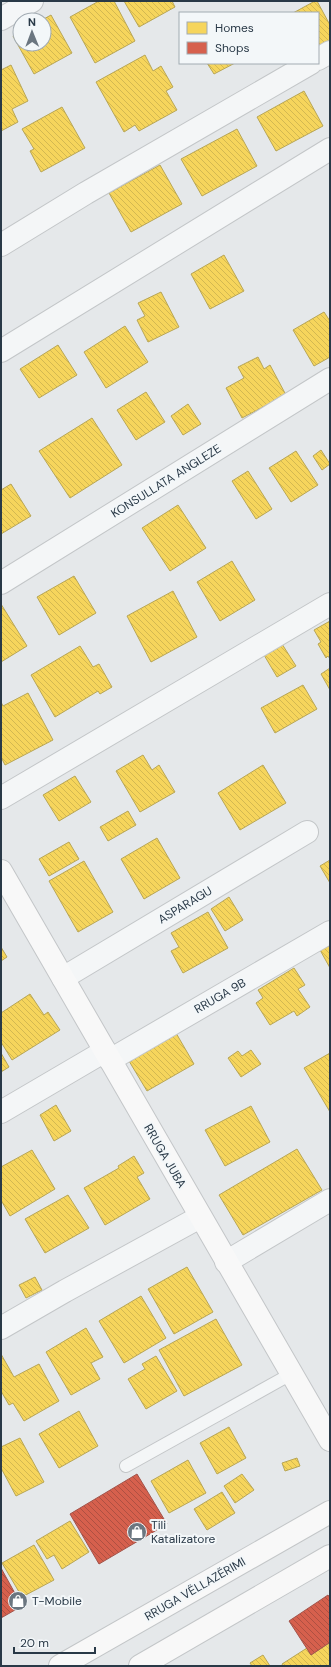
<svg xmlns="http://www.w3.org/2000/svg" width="331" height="1667" viewBox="0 0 331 1667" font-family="'DM Sans',sans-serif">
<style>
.homes{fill:url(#homes-back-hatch);stroke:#b8a656}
.shops{fill:url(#shops-back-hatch);stroke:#a2544b}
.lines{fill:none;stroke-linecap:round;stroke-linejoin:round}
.lane-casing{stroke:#c3c6c8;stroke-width:14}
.street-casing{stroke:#c3c6c8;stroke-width:24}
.secondary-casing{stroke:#c3c6c8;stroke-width:24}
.lane{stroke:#f4f6f7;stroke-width:12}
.street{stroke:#f4f6f7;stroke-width:22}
.secondary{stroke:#f8f8f8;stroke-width:22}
.labels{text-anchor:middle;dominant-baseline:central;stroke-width:4;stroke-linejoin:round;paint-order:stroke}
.street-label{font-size:12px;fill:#293947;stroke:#f3f7f9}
.poi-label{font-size:12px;fill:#293947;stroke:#f3f7f9;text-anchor:start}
</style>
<defs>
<pattern id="homes-back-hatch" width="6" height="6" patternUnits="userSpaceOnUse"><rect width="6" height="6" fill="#f6d55c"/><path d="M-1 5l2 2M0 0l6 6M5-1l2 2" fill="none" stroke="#d3b851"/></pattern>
<pattern id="shops-back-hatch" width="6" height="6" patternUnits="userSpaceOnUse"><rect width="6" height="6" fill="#d6604d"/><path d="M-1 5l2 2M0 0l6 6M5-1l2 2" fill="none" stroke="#ae5042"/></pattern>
</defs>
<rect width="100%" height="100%" fill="#e5e8ea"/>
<!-- homes -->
<path class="homes" d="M99,1H114L135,41L95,63L70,17Z
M124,1H172L175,7L139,27Z
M315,1H317L330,25V40L318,47V13H293Z
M51,15L72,53L34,74L13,36L20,32V44H44V20H42Z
M145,55L153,71L161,66L173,87L166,91L177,110L139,131L135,125L124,132L96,82Z
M207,63H235L214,74Z
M11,65L28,101L12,109L18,122L1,131V70Z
M304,91L323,126L276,151L257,117Z
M62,107L85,148L41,172L30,151L34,149L22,129Z
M237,129L257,166L202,196L181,159Z
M160,165L182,204L131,232L109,193Z
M224,255L244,291L210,309L191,274Z
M161,292L179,327L148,342L137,320L145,316L138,303Z
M324,312L330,321V357L314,366L293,330Z
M125,326L148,362L106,388L84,352Z
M58,345L77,375L39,398L20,369Z
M258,357L264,369L270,365L286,395L242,418L226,388L244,378L238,367Z
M146,392L165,422L136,440L117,410Z
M188,404L201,424L183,435L171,416Z
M92,418L122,465L70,498L39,451Z
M321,450L330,464L322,470L313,456Z
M296,451L318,485L291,502L269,468Z
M248,471L272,509L256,519L232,481Z
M11,484L31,516L1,534V490Z
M178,505L206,548L170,571L142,528Z
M232,561L255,600L220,621L197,582Z
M74,576L96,613L59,635L37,597Z
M173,591L197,637L151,662L127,616Z
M1,604L27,646L1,662Z
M330,621V659L328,656L326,658L318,644L321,642L314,630Z
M282,644L296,666L277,677L264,655Z
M80,646L93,667L99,664L112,687L100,694L98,691L55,717L31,675Z
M330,668V690L321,674Z
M303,685L317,709L275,733L261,708Z
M28,693L53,740L5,765L1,757V702L3,706Z
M143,755L152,770L159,765L175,792L140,812L116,771Z
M263,765L286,803L240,830L218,793Z
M75,776L91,802L59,821L43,795Z
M128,811L136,825L108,841L100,827Z
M157,838L180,878L144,899L121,859Z
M69,842L79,859L49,876L39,859Z
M330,860V883L320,866Z
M84,861L113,912L78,932L49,881Z
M229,897L243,920L225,931L211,909Z
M208,912L228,948L183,973L171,951L179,947L171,933Z
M330,945V968L320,950Z
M1,947L7,957L1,961Z
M294,968L305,985L298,989L310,1007L297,1016L294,1011L270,1025L256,1003L263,998L258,990Z
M30,994L44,1015L48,1012L60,1030L12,1060L1,1042V1013Z
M176,1033L194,1064L147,1091L129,1061Z
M251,1050L261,1064L241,1077L228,1058L238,1051L242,1056Z
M1,1053L9,1067L1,1072Z
M330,1053V1112L304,1068Z
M56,1105L71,1131L54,1141L40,1115Z
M251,1106L270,1142L225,1166L205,1130Z
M297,1149L322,1190L243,1235L219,1195Z
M32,1150L55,1189L10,1216L1,1200V1167Z
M134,1156L144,1173L137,1177L150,1199L105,1225L84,1188L119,1168L118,1166Z
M68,1195L89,1228L45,1253L25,1219Z
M187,1267L213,1312L174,1334L148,1289Z
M35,1277L42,1290L26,1298L19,1285Z
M141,1296L166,1338L124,1363L99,1321Z
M216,1319L242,1365L184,1396L159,1350Z
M86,1328L103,1357L91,1363L100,1379L71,1395L46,1352Z
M1,1354L14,1377L39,1364L59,1401L24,1421L13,1403L9,1405L1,1391Z
M156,1356L177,1391L146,1409L128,1379L145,1369L142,1364Z
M79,1411L98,1446L59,1468L39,1434Z
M229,1427L246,1458L217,1474L200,1443Z
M20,1438L44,1482L16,1496L1,1468V1447Z
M297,1458L300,1466L285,1471L282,1463Z
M188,1460L206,1493L169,1513L151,1481Z
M242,1474L254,1490L235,1503L224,1486Z
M222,1492L235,1513L207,1530L194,1509Z
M70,1521L89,1552L62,1569L54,1555L47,1559L36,1541Z
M34,1545L54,1580L22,1597L2,1563Z
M329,1643L330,1666H283L282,1664L307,1648L311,1655Z
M263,1655L270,1666H252L250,1663Z"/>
<!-- shops -->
<path class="shops" d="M137,1474L167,1524L99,1564L70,1514Z
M1,1568L22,1606L1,1618Z
M328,1595L330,1598V1645L329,1643L311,1655L289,1621Z"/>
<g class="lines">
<defs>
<path id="lane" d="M126,1466L291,1374"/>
<path id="street" d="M1,19L32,1
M318,59L330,52
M1,245L86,193L311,63
M1,351L330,149
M1,583L330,379
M1,798L330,604
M63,978L307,832
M110,1060L330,932
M1,1112L105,1051
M226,1262L330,1200
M1,1328L65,1291L200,1217"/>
<path id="secondary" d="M1,871L330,1440
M60,1666L330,1512
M140,1666L330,1556"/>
</defs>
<!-- lane casing -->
<use href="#lane" class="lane-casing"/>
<!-- street casing -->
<use href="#street" class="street-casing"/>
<!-- secondary casing -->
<use href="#secondary" class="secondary-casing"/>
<!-- lane -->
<use href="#lane" class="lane"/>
<!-- street -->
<use href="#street" class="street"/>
<!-- secondary -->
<use href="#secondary" class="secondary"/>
</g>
<!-- icons -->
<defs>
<symbol id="shop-disc" viewBox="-11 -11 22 22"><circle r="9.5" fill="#6b7680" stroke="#f3f7f9"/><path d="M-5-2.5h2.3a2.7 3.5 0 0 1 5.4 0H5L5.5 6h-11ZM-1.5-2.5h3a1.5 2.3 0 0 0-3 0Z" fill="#fff"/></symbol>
</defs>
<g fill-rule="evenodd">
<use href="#shop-disc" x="126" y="1521" width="22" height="22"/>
<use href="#shop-disc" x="7" y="1590" width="22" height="22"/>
</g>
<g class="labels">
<!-- street labels -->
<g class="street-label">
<text transform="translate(166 481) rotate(-32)">KONSULLATA ANGLEZE</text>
<text transform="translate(185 905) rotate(-31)">ASPARAGU</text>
<text transform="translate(220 996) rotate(-30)">RRUGA 9B</text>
<text transform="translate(165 1156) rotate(60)">RRUGA JUBA</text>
<text transform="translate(195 1589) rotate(-30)">RRUGA VËLLAZËRIMI</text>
</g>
<!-- poi labels -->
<g class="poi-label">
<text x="151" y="1525">Tili<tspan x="151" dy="14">Katalizatore</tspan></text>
<text x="32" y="1601">T-Mobile</text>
</g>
</g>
<!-- border -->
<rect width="331" height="1667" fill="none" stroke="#293947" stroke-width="4"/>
<!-- legend -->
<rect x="179" y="12" width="140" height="52" fill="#f3f7f9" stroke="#a2abb2"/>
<rect x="187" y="22" width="20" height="12" fill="#f6d55c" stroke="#a2abb2"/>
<text x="215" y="32" font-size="12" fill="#293947">Homes</text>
<rect x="187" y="42" width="20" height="12" fill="#d6604d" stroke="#a2abb2"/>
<text x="215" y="52" font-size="12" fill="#293947">Shops</text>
<!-- north arrow -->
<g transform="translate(32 32) rotate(359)"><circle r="19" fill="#f3f7f9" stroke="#a2abb2"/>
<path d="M0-3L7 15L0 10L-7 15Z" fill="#6b7680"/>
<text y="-6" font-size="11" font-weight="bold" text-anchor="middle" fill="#293947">N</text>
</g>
<!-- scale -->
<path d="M14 1647v6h81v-6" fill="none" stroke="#293947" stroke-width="2"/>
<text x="20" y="1647" font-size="12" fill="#293947" stroke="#f3f7f9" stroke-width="3" paint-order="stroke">20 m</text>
</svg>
